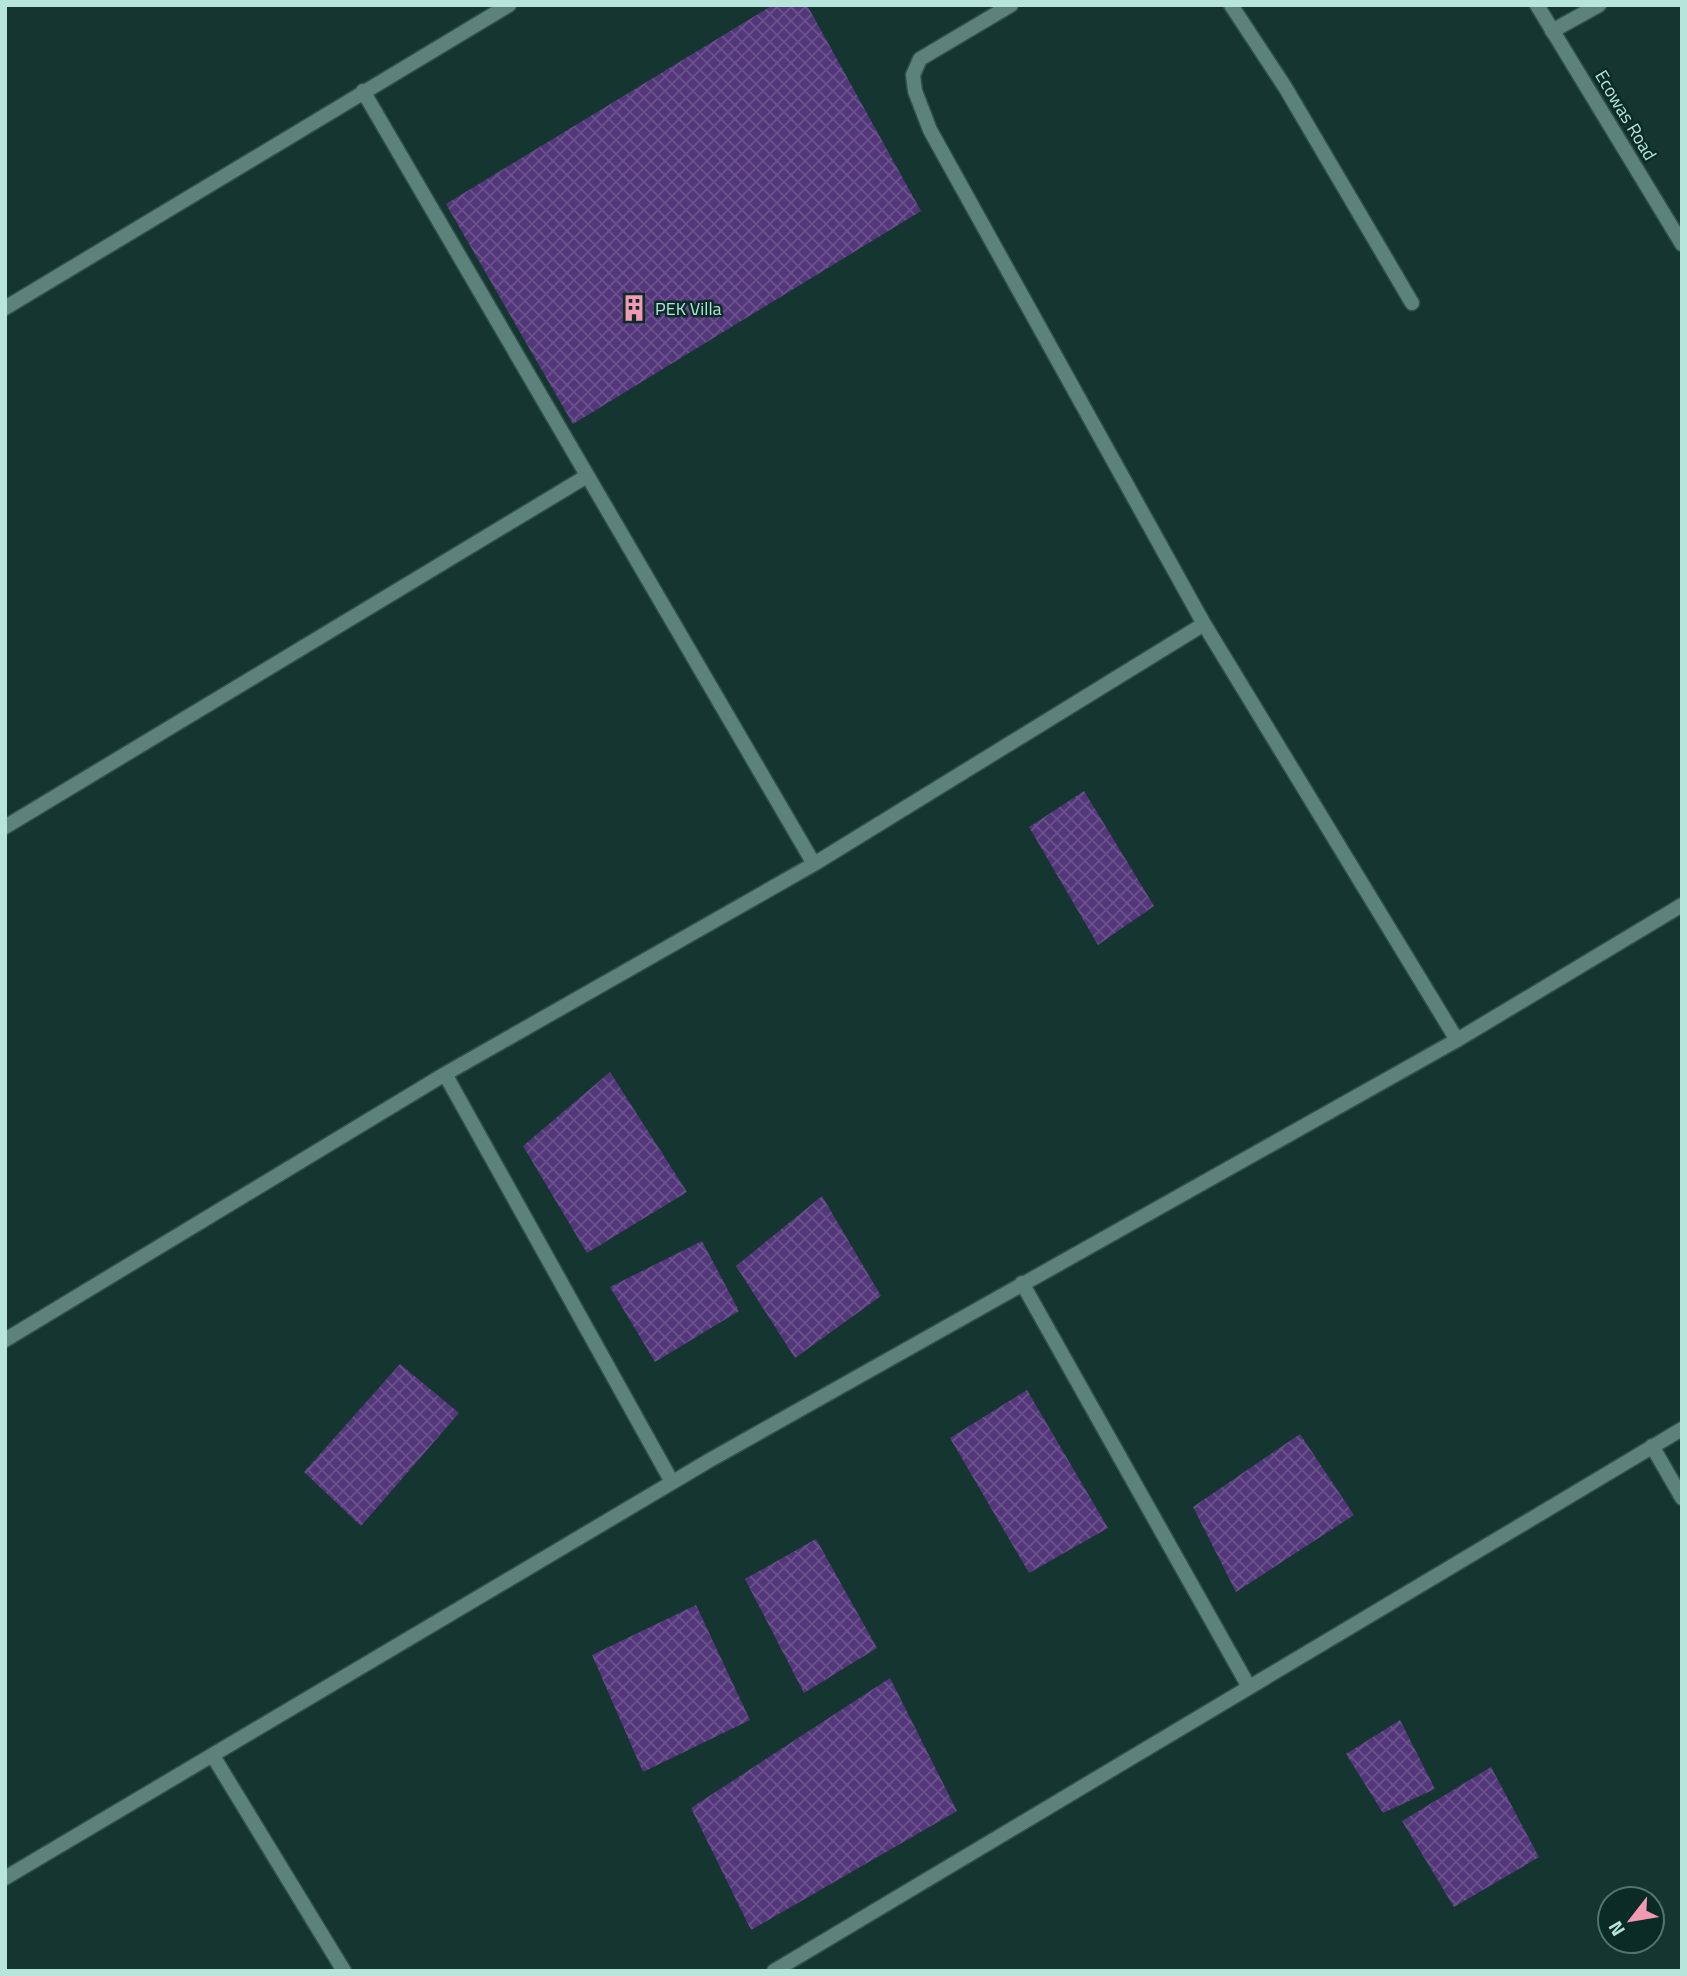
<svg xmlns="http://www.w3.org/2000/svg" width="1687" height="1976" viewBox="0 0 1687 1976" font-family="'Titillium Web',sans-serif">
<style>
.building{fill:url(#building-cross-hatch)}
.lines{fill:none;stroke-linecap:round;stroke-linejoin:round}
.minor-casing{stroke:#2f514b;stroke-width:17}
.tertiary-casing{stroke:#2f514b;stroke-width:17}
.minor{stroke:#5d827b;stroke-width:14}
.tertiary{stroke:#5d827b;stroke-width:14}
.labels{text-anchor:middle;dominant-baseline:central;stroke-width:5;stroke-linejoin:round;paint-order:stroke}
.street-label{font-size:18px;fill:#b7e4db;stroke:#0a2b26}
.poi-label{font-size:18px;fill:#b7e4db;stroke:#0a2b26;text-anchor:start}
</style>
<defs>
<pattern id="building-cross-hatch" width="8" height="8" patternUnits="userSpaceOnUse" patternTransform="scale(1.75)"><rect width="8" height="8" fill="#54367a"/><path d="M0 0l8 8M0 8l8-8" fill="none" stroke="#6a538c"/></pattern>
</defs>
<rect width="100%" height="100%" fill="#153530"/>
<!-- building -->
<path class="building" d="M773,5H807L921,211L573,424L446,204Z
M1084,791L1154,906L1098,945L1029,827Z
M610,1072L687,1192L587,1253L523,1146Z
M822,1196L881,1296L795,1358L736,1266Z
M702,1241L739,1311L655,1362L610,1287Z
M400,1364L459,1413L361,1526L304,1472Z
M1027,1390L1108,1528L1029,1573L950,1438Z
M1300,1434L1354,1515L1236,1592L1193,1507Z
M816,1539L877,1648L804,1693L745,1579Z
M696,1605L750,1720L643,1772L592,1655Z
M890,1678L957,1811L751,1930L691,1808Z
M1400,1720L1435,1789L1383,1813L1346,1754Z
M1491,1767L1539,1857L1454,1907L1402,1821Z"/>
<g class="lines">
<defs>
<path id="minor" d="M1011,5L920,59L913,75L915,91L930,130L1204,624L1457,1040
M1231,5L1285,87L1412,303
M1552,31L1599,5
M363,91L814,864
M5,308L509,5
M5,827L587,476
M445,1074L672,1482
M1022,1283L1249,1687
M5,1340L445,1074L814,864L1204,624
M1652,1446L1682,1498
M213,1756L344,1971
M5,1878L710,1460L1457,1040L1682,905
M774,1971L1682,1429"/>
<path id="tertiary" d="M1537,5L1682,244"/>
</defs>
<!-- minor casing -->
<use href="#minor" class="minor-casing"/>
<!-- tertiary casing -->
<use href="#tertiary" class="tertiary-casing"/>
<!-- minor -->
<use href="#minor" class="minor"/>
<!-- tertiary -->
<use href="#tertiary" class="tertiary"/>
</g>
<!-- icons -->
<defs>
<symbol id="building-bare" viewBox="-9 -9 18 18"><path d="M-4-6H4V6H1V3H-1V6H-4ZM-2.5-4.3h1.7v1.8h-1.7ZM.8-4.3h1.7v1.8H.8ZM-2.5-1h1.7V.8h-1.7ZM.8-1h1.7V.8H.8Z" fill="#f19ab2" stroke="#0a2b26" stroke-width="2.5" paint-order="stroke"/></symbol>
</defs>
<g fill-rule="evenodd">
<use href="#building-bare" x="615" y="289" width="38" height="38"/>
</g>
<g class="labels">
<!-- street labels -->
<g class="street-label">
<text transform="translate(1626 115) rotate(59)">Ecowas Road</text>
</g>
<!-- poi labels -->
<g class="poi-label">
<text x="655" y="308">PEK Villa</text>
</g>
</g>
<!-- border -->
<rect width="1687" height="1976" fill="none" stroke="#b7e4db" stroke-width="14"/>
<!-- north arrow -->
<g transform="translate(1631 1920) rotate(239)"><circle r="33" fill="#0a2b26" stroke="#4f756e" stroke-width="2"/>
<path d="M0-5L12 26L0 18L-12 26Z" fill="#f19ab2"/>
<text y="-10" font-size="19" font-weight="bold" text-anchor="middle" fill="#b7e4db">N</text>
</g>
</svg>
